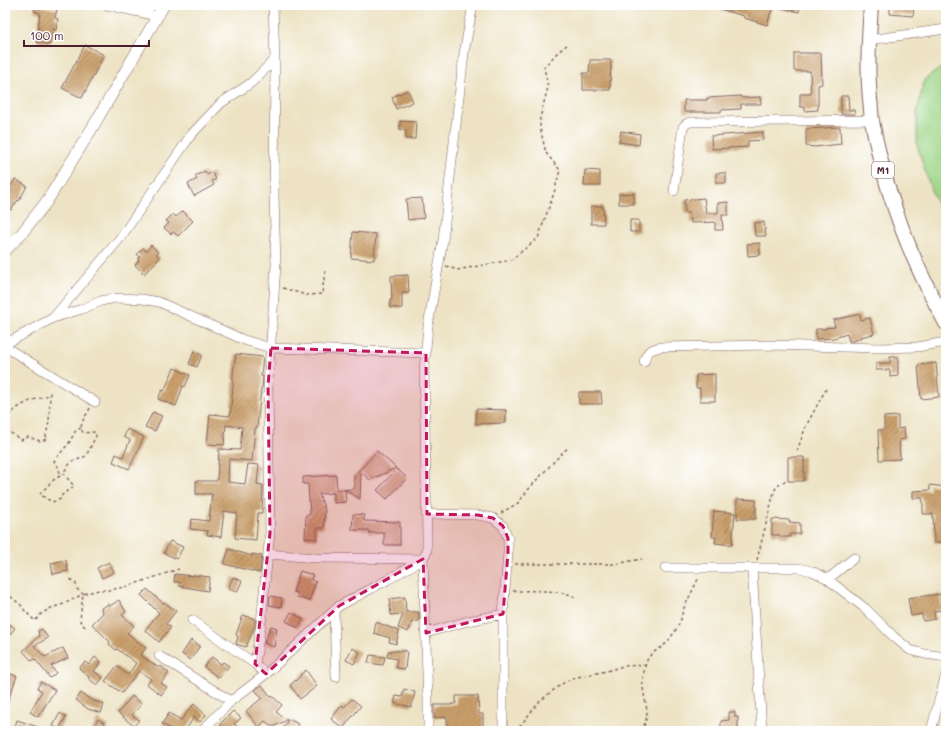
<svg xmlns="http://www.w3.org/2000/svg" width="951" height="736" viewBox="0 0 951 736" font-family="Mali,sans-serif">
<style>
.park{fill:#9dd587;stroke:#747a59}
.building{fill:url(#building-hatch)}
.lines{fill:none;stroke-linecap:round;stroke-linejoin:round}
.minor-casing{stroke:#836461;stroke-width:10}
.tertiary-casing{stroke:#836461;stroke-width:12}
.trunk-casing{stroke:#836461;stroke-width:16}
.path{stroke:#836461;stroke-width:1.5;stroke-dasharray:3 3;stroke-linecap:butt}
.minor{stroke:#fff;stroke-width:9}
.tertiary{stroke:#fff;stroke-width:11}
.trunk{stroke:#fff;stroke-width:14}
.marked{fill:#c2185b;fill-opacity:0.2;stroke:#c2185b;stroke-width:3;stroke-dasharray:8 5;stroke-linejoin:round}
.labels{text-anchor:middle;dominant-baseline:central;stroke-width:3.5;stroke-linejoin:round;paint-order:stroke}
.shield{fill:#fff;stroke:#80626b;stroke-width:1}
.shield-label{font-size:10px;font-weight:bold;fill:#4a1f2b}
</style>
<defs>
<pattern id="building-hatch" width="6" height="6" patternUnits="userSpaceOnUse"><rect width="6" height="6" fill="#c99f6a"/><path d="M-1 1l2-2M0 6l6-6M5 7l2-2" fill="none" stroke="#a58157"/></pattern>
</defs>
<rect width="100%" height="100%" fill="#fff"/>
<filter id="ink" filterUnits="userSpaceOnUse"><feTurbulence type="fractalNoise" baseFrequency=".025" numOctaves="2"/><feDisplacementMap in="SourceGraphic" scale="8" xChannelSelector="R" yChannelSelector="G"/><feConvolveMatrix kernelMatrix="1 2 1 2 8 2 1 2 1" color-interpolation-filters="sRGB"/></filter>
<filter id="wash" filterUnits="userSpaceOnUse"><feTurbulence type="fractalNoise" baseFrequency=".012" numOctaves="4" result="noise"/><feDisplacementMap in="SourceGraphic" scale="16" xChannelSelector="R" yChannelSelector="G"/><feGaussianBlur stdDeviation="0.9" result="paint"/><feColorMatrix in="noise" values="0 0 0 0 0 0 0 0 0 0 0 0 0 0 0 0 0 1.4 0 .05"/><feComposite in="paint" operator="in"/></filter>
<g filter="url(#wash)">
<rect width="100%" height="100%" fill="#ede3c4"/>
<!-- park -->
<path class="park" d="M946,64V225L931,190L917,145V111L924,80Z"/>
<g id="blocks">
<!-- building -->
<path class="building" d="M36,5H44L43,7L57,9L55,18L58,19L56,30L53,29L50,45L37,42L39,29H38L40,13L34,11Z
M713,5H773L767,25L744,18V16L712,7Z
M780,5H800L799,12L780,8Z
M890,5H914L913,16L890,14Z
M85,45L104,55L82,98L62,88Z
M794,53H821L822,84L818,85V110L805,111V107H800V94H811L810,71H794Z
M590,60H611L610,90H583V73H589Z
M408,90L413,102L396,109L392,97Z
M741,96V98L760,97L761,104H741V109L721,110V112H684V100H707V98Z
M841,96H848L849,110H854L855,114H841Z
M400,121L416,122L415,139H406V130H400Z
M840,127L841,144L815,147L806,146V129Z
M621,131L640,134L639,145L619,142Z
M763,132V140L748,141V147L712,149L711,136Z
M585,170L600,171V186H584Z
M205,171L207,175L212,172L216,179L212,181L214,185L194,196L188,184L197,179L195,176Z
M716,173H726V183H716Z
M15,179L27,186L19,201L18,200L11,210L5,207V196Z
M634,193V204H619V194Z
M422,198L424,218L408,220L406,199Z
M704,198L706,213H718V203L728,202V215H722L723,230H715V222L691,223L690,213H685L684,200Z
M591,206H603L604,224H591Z
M183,211L193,221L178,236L173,232L171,234L164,228L169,223L166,221L173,214L176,217Z
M630,220H639V232H630Z
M764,222L766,236H755L754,223Z
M353,232L376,234L374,260L351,258Z
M760,243V255L748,256L747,244Z
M151,245L158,252L156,254L160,258L144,274L135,265L139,260L138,259L140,257L137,254L143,248L146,251Z
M408,275L409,293H402V308H390V300H392L391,276Z
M860,314L861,320L870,318L874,334L860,337V339L852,341H849L847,334L834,338L816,339V329H825V328L835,327L833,320Z
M194,351L202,355L197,367L189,364Z
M236,354L263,357L261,376H263L262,388H261L257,428H255L252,461L229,459L228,482L245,484L248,464L259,465L257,484L263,485L262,513H258L256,540L235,538L237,513L224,511L221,537L207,535L208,531L190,529L192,519L209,521L212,494H196V481H217L219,449L240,450L242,427L226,425L224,445L207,444L210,414L230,416L233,386V374Z
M890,357H898V376L890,377V370H876V363H890Z
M936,363L939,397L921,399L918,365Z
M174,368L190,375L185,387L183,386L176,406L158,399L162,390L164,391Z
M715,374V401H700V388H696V375Z
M579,392H601L602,404H579Z
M476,409L506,410V423L476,424Z
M153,412L162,416L155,431L145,427Z
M898,416V429L904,428L905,439L899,440L900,459L879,460L878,430H884V417Z
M127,429L144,437L129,469L113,462L116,454L123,457L130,440L124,437Z
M377,451L396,468L370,480L361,472L360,499L345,490L346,502L334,503V493L319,494L325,510L324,528H317V539L305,538L306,515H310L308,484H303V477L336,475L337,490L354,489V476Z
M788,457H804V481H788Z
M397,469L407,478L387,499L377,490Z
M930,485L946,487V542L934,543L933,514H923V502L922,498H913V491L930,490Z
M737,499L756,500V519H737Z
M714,511L735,513L732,545L715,543L716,537H712Z
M353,514L364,515V521L400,522V545H384V533H369V530H352Z
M772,519L790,520L789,522L800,523V534H790V537H780V535H772Z
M170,541L183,547L177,559L164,553Z
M229,549L252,556V554L262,556L260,573L224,564Z
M66,560L68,571L53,574L51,563Z
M109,562L114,572L102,578L97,568Z
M300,571L313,575L311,580L316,582L309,601L297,597L298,593L293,592Z
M175,574L193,576V575L210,577L208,591L179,586L180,582H174Z
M233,577L242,581L237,592L228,589Z
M147,589L163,603L164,602L176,611L166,624L171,627L159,642L145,630L159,613L141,595Z
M940,594L942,610L934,611L935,619L923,621L922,614L911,616L908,598Z
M270,596L282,598L281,607L269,605Z
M405,597L406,612H419V621L412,622L408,632L398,628L403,614L391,615L389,599Z
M119,600L126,612L122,615L134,626L127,633L146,648L141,655L159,668L161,666L169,673L161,683L167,687L161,695L147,684L151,679L139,671L122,693L105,681L117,666L128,675L136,663L117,649L116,650L109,644L110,642L92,624L103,613L101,608L109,604L110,606Z
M291,612L303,619L298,628L286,621Z
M243,615L255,619V626L246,647L239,645L236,644L238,636L236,635Z
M5,621L15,628L5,641Z
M376,622L399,631L396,644L389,642L390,638L374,633Z
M271,626L277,628L274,647L264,643Z
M42,629L48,638L34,646L45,657L63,648L68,658L51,666L56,673L50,678L35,659L32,661L23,651L39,636L38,631Z
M191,640L200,646L190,660L182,654Z
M352,648L360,652L354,664L346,660Z
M388,651H407L405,669L396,668L397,659L387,657Z
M370,655L385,657L383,665L368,663Z
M95,657L101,662L94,671L103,678L97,685L88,678L89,677L79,668L85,662L89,665Z
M212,657L221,664L223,662L229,666L219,678L204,667Z
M306,670L317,686L300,699L290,685L301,676L300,675Z
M8,673L17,676L6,706L5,680Z
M41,682L55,690L38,717L30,712L42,691L37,688Z
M262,685L271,697L272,696L282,705L276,712L287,720L273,727L265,721L259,727L246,711L262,698L255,690Z
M404,689L415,692L411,707L394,703L396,696L402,697Z
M81,693L91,700L104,704L101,713L88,709L76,700Z
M132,696L142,704L132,715L139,720L134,726L118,713Z
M456,696H478L479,714H483V729H473V731H447V717L434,718V705H452V704H456Z
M352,699L361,706L343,728L331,719L342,705L344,707Z
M194,704L206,715L200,722L194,717L185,731H174L162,724L169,713L181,720Z
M233,711L241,718L234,724L243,731H227L220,724Z
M729,712H735V717H738V731H721V721L729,720Z
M60,713L66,717L59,729L53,726Z
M98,719L109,726L105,731H96L92,729Z
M289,719L298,724L293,731H281Z
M17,720L47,730V731H28L15,727Z"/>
</g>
</g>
<g filter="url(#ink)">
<use href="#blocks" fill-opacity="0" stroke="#836461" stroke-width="1"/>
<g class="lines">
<defs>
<path id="minor" d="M107,5L157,16
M869,40L946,29
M674,191L683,127L686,124L690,122L795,121L872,120
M53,318L91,273L121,237L191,135L221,103L251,83L275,59
M5,339L9,342L53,318L82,309L101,301L115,298L142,299L159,302L244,340L271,348L426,353
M7,348L95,402
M644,362C647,350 650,350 660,347L770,345L880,348L917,347L946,342
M427,514L478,515L493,518L503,526L508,538V553L503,614V731
M268,554L316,558L423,559L428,701V731
M665,568H799L812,571L826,578L866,609L894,637L910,650L925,654L946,657
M752,568L762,731
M828,579L854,558
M334,611L336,677
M192,620L255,664L266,674
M426,633L468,621L503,614
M159,656L231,701
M255,664L261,623L270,533L268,386L276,265L274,196L275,59L273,5
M202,731L231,701L266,674L339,606L387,580L423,559L427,551V538L424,370L428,326L443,240L464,53L473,5
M931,731L946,674"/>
<path id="tertiary" d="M5,251L22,233L47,201L91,130L164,5"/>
<path id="trunk" d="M871,5C869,36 867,68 870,99C871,106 871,114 872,121C885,192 911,260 946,323"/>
</defs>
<!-- minor casing -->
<use href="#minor" class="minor-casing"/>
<!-- tertiary casing -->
<use href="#tertiary" class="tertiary-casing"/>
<!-- trunk casing -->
<use href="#trunk" class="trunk-casing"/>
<!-- path -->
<path class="path" d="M446,266L457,270L511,260L538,238L554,193L560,170L546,153L540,128V118L548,87L544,67L557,53L569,43
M283,288L306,295L322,294L325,271
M5,421C11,411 22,404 33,400C41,397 42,400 50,393L49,422L46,435L47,439L40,441L28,437L21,440L11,433L5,425
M81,428L76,430L69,443L54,461C58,466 60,470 60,476L52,481L40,494C44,498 48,499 52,502L61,499L62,495L74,486L63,473L72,461L77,460L86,456L96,436L95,432L83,433C78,423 86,417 90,408
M797,451L806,426L826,389
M501,513L518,503L532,485L564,451L568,448
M757,560L773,496L776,487L786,480
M515,564H614L642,559
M5,586L10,596L21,605L25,611L35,621L41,614L51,608L64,604L83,594L77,589L76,584L69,578
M513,591C529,591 562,589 575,597
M85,627L80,621L81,610L83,594L99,590H110L128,586L179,569
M516,731L539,702L551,692L565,682L573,678L607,671L623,666L645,665
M640,731C652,717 645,704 643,688C642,680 644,671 646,663C650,650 662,650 669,640C673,634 679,626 681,619C682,616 682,613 683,610C688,599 694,588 699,577"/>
<!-- minor -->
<use href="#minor" class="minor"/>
<!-- tertiary -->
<use href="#tertiary" class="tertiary"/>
<!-- trunk -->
<use href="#trunk" class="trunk"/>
</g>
</g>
<!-- marked area -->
<path class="marked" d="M271,348L426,353L427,514L478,515L493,518L503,526L508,538V553L503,614L426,633L423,559L339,606L266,674L255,664L270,533L268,386Z"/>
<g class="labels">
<!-- shield labels -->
<rect class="shield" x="872" y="162" width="22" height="16" rx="3"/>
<g class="shield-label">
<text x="883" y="170">M1</text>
</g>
</g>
<!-- margin -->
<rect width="951" height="736" fill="none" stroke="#fff" stroke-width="20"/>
<!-- scale -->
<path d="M24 40v6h125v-6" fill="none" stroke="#4a1f2b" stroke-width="2"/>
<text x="30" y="40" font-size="12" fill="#4a1f2b" stroke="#ffffff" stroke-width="3" paint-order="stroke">100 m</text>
</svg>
